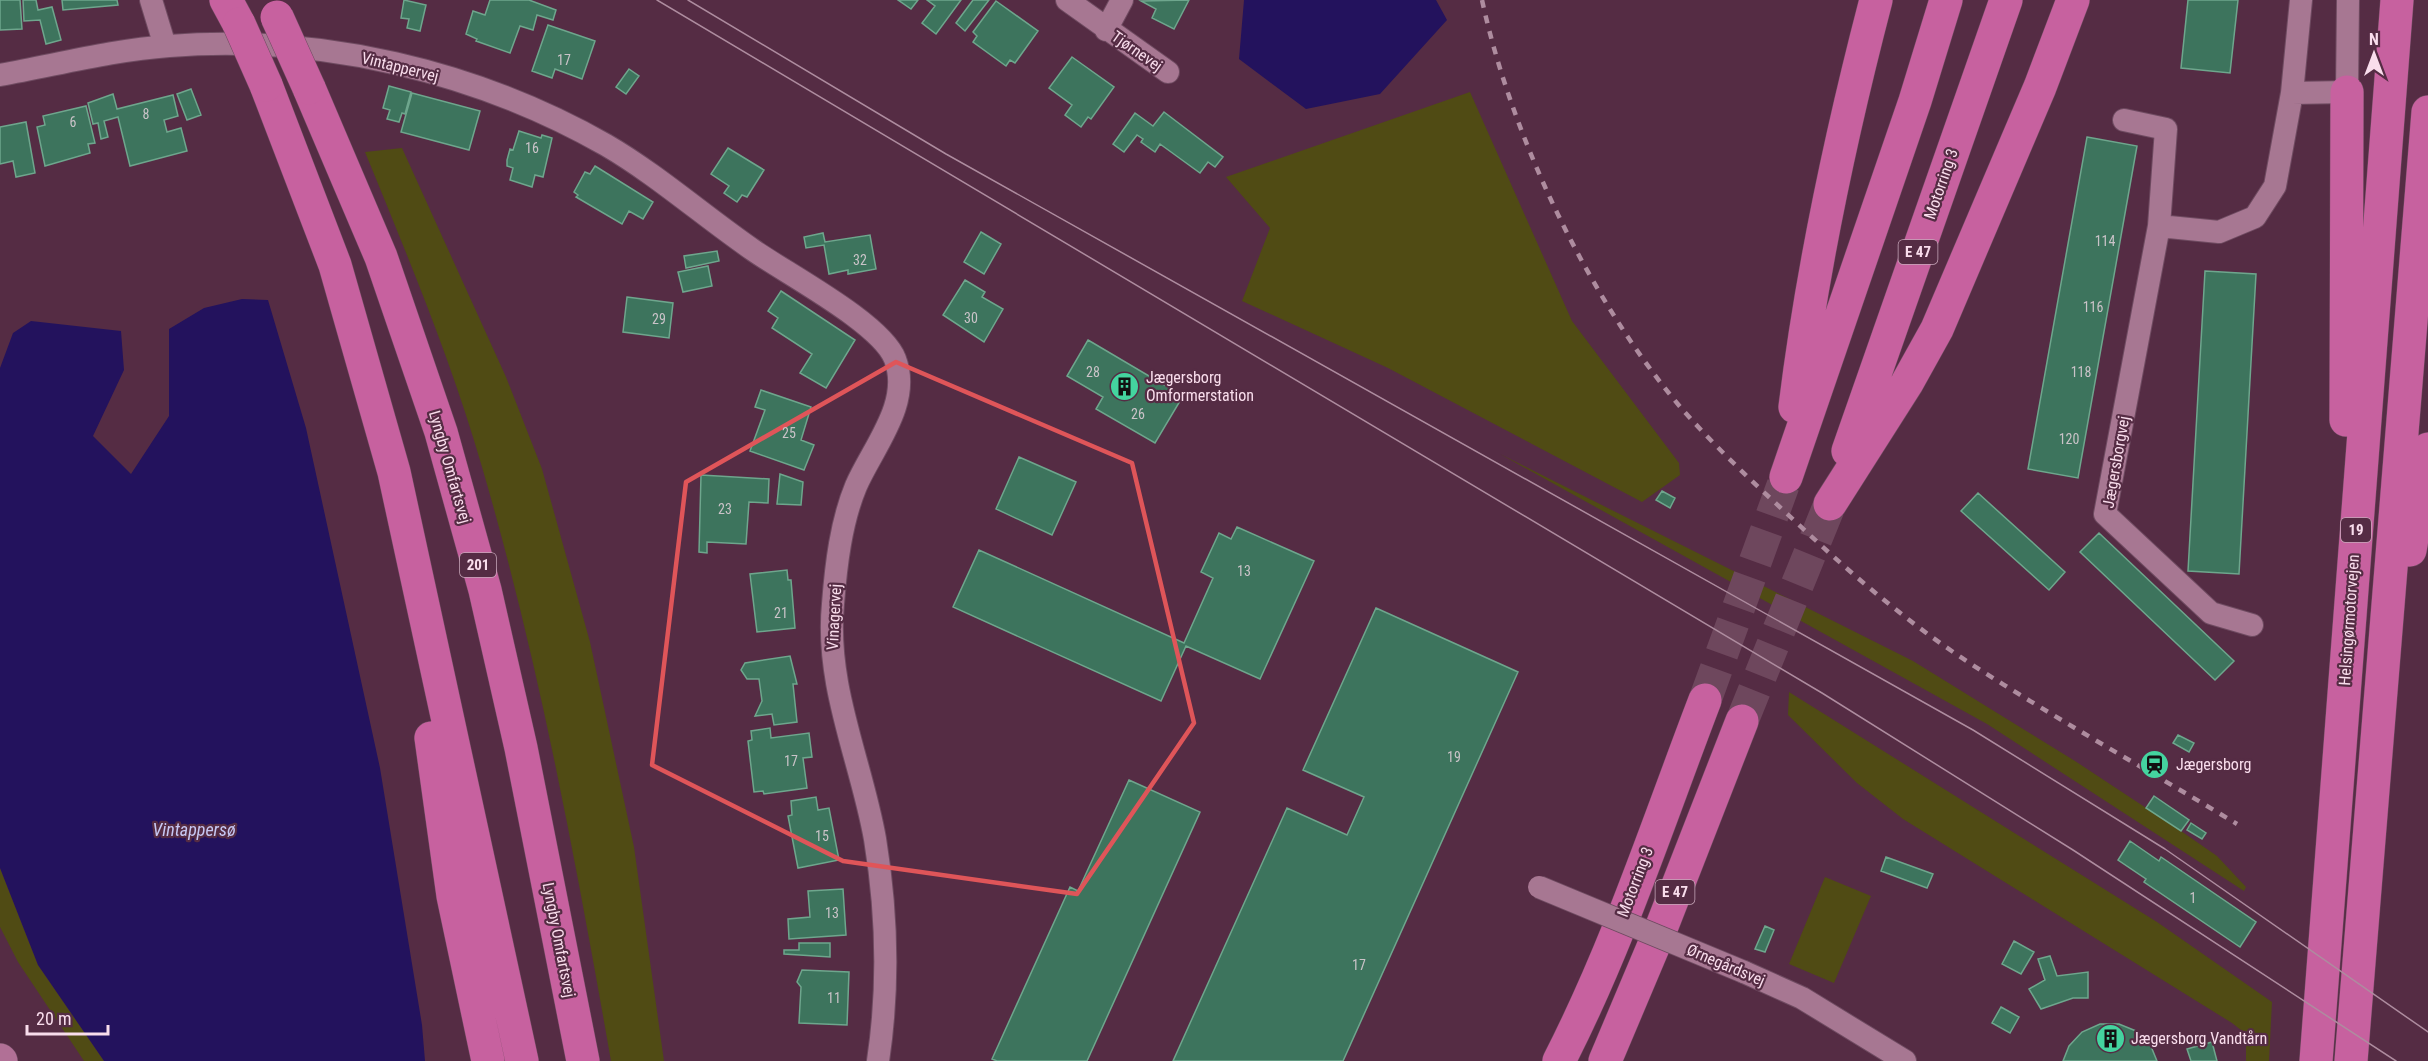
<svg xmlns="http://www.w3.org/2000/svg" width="2428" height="1061" viewBox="0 0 2428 1061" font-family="'Roboto Condensed',sans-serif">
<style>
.green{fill:#504b14}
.water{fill:#23125d}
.building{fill:#3d745d;stroke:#6ea68d;stroke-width:1.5}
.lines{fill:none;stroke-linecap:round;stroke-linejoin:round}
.highway-tunnel{stroke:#6e475d;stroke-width:33;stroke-dasharray:33 16;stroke-linecap:butt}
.street-casing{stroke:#6f4b61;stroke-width:24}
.secondary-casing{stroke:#6f4b61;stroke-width:34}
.highway-casing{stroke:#6f4b61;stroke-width:34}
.street{stroke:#a77792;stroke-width:22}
.secondary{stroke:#b17096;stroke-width:33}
.highway{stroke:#c7619f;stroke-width:33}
.tram{stroke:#ae8c9f;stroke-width:1.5}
.rail{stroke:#ae8c9f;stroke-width:4.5;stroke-dasharray:8 8;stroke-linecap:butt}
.street-bridge-casing{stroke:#6f4b61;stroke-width:24;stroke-linecap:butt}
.highway-bridge-casing{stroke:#6f4b61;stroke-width:34;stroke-linecap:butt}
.street-bridge{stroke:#a77792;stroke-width:22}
.highway-bridge{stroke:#c7619f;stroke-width:33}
.marked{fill:none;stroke:#df5559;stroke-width:4.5;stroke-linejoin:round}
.labels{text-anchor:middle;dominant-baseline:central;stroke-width:4.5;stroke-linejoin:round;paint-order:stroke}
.number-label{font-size:14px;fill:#cac3c8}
.shield{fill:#552c44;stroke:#c8a8ba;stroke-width:1.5}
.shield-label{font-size:15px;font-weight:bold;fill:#f9ddec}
.street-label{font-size:16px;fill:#f9ddec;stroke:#552c44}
.poi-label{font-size:16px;fill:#f9ddec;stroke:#552c44;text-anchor:start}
.water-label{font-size:18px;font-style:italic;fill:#c7c8f4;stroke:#552c44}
</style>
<rect width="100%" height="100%" fill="#552c44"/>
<!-- green -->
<path class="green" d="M1470,92L1572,321L1679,463L1680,475L1642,502L1388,368L1242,301L1270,228L1226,177Z
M402,148L506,377L542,469L590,642L634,847L664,1061H611C576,862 539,662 482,467C451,359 407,255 365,152Z
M1500,454L1913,661L2075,761L2181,831L2217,856L2246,887L2244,891L1987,724Z
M1789,692L2157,922L2272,1002L2269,1061H2246V1034L2232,1023L1903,819L1857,783L1788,715Z
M0,868L38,965L104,1061H84L18,962L0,927Z
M1825,877L1871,896L1834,983L1789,964Z"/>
<!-- water -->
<path class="water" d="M1244,0H1436L1447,20L1380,94L1306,109L1239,59Z
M242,299L268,300L306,428L380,768L422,1025L425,1061H104L38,965L0,868V368L13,333L31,321L121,331L124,370L93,436L131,474L169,416V329L204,308Z"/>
<!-- building -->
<path class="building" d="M0,0H20L22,29L0,30Z
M23,0H36L38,10L52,7L61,40L46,44L40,20L24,21Z
M62,0H117L118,5L63,10Z
M404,0L426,5L420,31L407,28L409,19L401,18Z
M490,0H529L556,10L553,20L537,15L533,30L520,26L510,53L476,41L477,39L466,34L473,11L485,15Z
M898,0H918L911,9Z
M927,0H961L936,34L922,23L935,6Z
M973,0H989L965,31L956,23Z
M1189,0L1174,29L1152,18L1156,9L1141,1Z
M2188,0H2238L2230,73L2181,68Z
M996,1L1038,31L1015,63L1010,60L1006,66L973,42L977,36L973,32Z
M548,25L595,41L582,79L555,69L552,78L532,71Z
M1072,57L1114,87L1091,119L1088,117L1081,127L1065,115L1072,105L1049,88Z
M629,69L639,76L626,94L616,87Z
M389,86L411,92L405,114L402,113L399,122L387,119L390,110L383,108Z
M191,89L201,115L187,120L177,94Z
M412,93L480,111L469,150L401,132Z
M113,94L117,109L173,95L178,116L164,120L167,132L181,128L187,151L130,166L118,117L104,121L108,137L101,139L98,123L93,124L88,103Z
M86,106L95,143L88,144L90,153L45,166L37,127L45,125L43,116Z
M1164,112L1223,157L1215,167L1208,162L1200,173L1160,144L1155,152L1141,142L1143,139L1137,135L1124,152L1113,144L1135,113L1153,126Z
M26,122L35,173L16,177L13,161L0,164V127Z
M519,131L541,138L542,135L552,138L543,177L535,175L532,187L510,180L513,168L507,166V160L510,149L513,150Z
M2087,137L2137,146L2078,478L2028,469Z
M728,148L764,170L747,197L742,195L737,202L724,193L729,186L711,174Z
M595,166L653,202L643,219L629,211L622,224L576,197L578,195L574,192L585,172L590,174Z
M981,232L1001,244L984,274L964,262Z
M823,233L825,242L870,235L876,269L848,274V270L829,274L824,245L806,248L804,237Z
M717,251L719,261L686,268L684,256Z
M708,266L712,286L683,292L678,272Z
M2205,271L2256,274L2239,574L2188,571Z
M965,280L985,292L982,297L1003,309L984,342L943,315Z
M781,291L855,340L826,388L800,373L812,354L772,328L778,318L768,311Z
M627,297L673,303L669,338L623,332Z
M1088,340L1183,396L1155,443L1096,409L1103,397L1067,376Z
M761,390L811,407L801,440L814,445L804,470L750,451L765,410L755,407Z
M1019,457L1076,482L1052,535L996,509Z
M780,474L803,482L801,505L777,504Z
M701,475L769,479L768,503L749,502L746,544L707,542V553L699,552Z
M1662,491L1675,498L1670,508L1656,500Z
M1978,493L2065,572L2049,590L1961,511Z
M1237,527L1314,561L1260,679L1186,646L1161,701L953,607L979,550L1184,643L1213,578L1201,572L1219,533L1231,539Z
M2099,533L2234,661L2215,680L2080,552Z
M787,570L788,580H791L795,628L757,632L750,574Z
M1376,608L1518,672L1343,1061H1173L1287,808L1347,835L1364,797L1303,770Z
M790,656L797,684H793L797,722L774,725L772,714L755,716L762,701L759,679H747L741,670L745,663Z
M770,728L771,738L809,733L812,757L803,758L807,788L764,794L763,791L754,792L748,741L752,740L751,731Z
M2178,735L2194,743L2189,752L2173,743Z
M1129,780L1200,812L1087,1061H997L992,1059L1070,887L1078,891Z
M2154,796L2189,820L2181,831L2146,808Z
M816,797L818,810L829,808L839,860L798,868L788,816L792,815L791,801Z
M2191,823L2206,833L2202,839L2187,830Z
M2130,841L2159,861L2161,857L2256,922L2240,947L2144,882L2146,879L2118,860Z
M1886,857L1933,874L1927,888L1881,871Z
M843,889L846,935L789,939L788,919L810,917L808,891Z
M1765,926L1774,930L1765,952L1755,949Z
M2014,941L2034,952L2021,974L2002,964Z
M799,943H830V957L784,954V950H799Z
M2050,956L2057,976L2088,972V998H2073L2041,1009L2029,989L2045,980L2038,959Z
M802,970L849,972L847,1025L799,1023L801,987L797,982Z
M2001,1007L2019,1017L2010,1033L1992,1023Z
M2100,1024H2119L2136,1031L2150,1044L2157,1061H2063L2069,1046L2082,1032Z
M2212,1042L2217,1061H2191L2187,1049Z"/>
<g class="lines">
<!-- highway-tunnel -->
<path class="highway-tunnel" d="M1705,700L1786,477
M1742,721L1830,504"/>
<defs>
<path id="street" d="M151,0L165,46
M1067,0L1168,72
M1106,30L1122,0
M0,75C56,65 113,50 169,46C319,34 476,71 606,145C656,174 705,217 753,250C787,274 881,323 895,359C912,403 873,447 856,486C841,522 836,565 833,604C825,686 861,760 875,839C887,912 889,988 878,1061
M2292,93L2301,0
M2124,120L2166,129L2159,226L2105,514L2211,613L2252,625
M2159,226L2219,232L2255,217L2275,186L2292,93L2347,92L2348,0
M1744,972L1802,998L1905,1061"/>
<path id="secondary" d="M0,1060L1,1061"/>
<path id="highway" d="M226,0L239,24
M266,85L335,265L394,472L522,1061
M309,88L381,257L441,432L485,590L521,748L583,1061
M1795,407C1812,269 1841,134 1876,0
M2346,420L2347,92
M1848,451L2006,0
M1786,477L1915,101L1946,0
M1830,504L1907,383L1937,329L2040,87L2073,0
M2410,550L2428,449
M431,738L453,896L488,1061
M1559,1061C1618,946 1659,820 1705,700
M1605,1061L1662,926L1742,721
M2316,1061L2397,0
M2351,1061L2428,112"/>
</defs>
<!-- street casing -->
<use href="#street" class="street-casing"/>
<!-- secondary casing -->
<use href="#secondary" class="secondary-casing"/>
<!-- highway casing -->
<use href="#highway" class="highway-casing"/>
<!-- street -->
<use href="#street" class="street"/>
<!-- secondary -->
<use href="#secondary" class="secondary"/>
<!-- highway -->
<use href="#highway" class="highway"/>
<!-- tram -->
<path class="tram" d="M657,0L1822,693L2073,850L2396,1061
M688,0L946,154L1973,730L2165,849L2428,1032"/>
<!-- rail -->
<path class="rail" d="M1482,0C1512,139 1590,301 1682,409C1718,450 1757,486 1797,523C1851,574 1907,622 1968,662C2056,719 2148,770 2237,824"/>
<defs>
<path id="street-bridge" d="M1539,887L1744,972"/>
<path id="highway-bridge" d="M277,17L309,88
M239,24L266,85"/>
</defs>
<!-- street-bridge casing -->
<use href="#street-bridge" class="street-bridge-casing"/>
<!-- highway-bridge casing -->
<use href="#highway-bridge" class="highway-bridge-casing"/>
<!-- street-bridge -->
<use href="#street-bridge" class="street-bridge"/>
<!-- highway-bridge -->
<use href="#highway-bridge" class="highway-bridge"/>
</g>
<!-- marked area -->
<path class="marked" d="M896,362L1132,463L1194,723L1077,894L843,861L652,765L686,482Z"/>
<!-- icons -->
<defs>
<symbol id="building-disc" viewBox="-11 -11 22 22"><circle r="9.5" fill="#44d49f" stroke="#552c44"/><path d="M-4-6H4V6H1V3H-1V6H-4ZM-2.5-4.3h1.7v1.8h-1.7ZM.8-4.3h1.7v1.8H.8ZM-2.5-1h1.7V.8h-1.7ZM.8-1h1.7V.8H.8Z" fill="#111"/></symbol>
<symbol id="station-disc" viewBox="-11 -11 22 22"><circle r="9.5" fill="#44d49f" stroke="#552c44"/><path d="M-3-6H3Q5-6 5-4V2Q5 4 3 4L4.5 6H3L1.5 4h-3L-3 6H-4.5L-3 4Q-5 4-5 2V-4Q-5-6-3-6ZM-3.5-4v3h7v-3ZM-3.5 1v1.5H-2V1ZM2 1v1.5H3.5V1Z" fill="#111"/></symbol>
</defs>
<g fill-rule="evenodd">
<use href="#building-disc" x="1108" y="370" width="33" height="33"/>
<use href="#station-disc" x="2138" y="748" width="33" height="33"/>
<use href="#building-disc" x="2094" y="1022" width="33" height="33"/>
</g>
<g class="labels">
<!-- number labels -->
<g class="number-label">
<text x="564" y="60">17</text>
<text x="146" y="114">8</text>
<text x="73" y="122">6</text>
<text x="532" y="148">16</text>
<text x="2105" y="241">114</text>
<text x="860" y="260">32</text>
<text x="2093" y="307">116</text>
<text x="971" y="318">30</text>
<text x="659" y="319">29</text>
<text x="1093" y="372">28</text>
<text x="2081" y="372">118</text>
<text x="1138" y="414">26</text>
<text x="789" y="433">25</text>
<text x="2069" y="439">120</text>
<text x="725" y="509">23</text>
<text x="1244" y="571">13</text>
<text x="781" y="613">21</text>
<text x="1454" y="757">19</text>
<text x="791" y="761">17</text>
<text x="822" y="836">15</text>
<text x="2193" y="898">1</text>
<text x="832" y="913">13</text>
<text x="1359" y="965">17</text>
<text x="834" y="998">11</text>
</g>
<!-- shield labels -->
<g class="shield">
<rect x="1898.5" y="240" width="39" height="24" rx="4.5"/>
<rect x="2341" y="518" width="30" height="24" rx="4.5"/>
<rect x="460" y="553" width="36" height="24" rx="4.5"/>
<rect x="1655.5" y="880" width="39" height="24" rx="4.5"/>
</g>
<g class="shield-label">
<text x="1918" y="252">E 47</text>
<text x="2356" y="530">19</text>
<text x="478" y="565">201</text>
<text x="1675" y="892">E 47</text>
</g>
<!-- street labels -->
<g class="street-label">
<text transform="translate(1137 51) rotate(35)">Tjørnevej</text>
<text transform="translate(400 67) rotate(14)">Vintappervej</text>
<text transform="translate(1941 184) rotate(-71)">Motorring 3</text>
<text transform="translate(2116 462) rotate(-80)">Jægersborgvej</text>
<text transform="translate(450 467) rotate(74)">Lyngby Omfartsvej</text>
<text transform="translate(834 617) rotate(-87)">Vinagervej</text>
<text transform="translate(2349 620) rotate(-86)">Helsingørmotorvejen</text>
<text transform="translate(1635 882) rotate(-69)">Motorring 3</text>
<text transform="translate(559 940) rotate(79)">Lyngby Omfartsvej</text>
<text transform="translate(1726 965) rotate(23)">Ørnegårdsvej</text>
</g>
<!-- poi labels -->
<g class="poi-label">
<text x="1146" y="377">Jægersborg<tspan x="1146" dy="18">Omformerstation</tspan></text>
<text x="2176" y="764">Jægersborg</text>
<text x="2131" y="1038">Jægersborg Vandtårn</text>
</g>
<!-- water labels -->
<g class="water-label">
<text x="194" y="829">Vintappersø</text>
</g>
</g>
<!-- north arrow -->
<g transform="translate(2374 54)" stroke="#552c44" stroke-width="4.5" paint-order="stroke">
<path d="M0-4.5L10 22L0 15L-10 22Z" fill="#f9ddec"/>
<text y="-9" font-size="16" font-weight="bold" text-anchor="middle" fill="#f9ddec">N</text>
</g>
<!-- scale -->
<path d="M27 1025v9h81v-9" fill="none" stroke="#f9ddec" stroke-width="3"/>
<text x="36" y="1025" font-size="18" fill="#f9ddec" stroke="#552c44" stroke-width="4.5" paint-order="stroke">20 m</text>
</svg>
